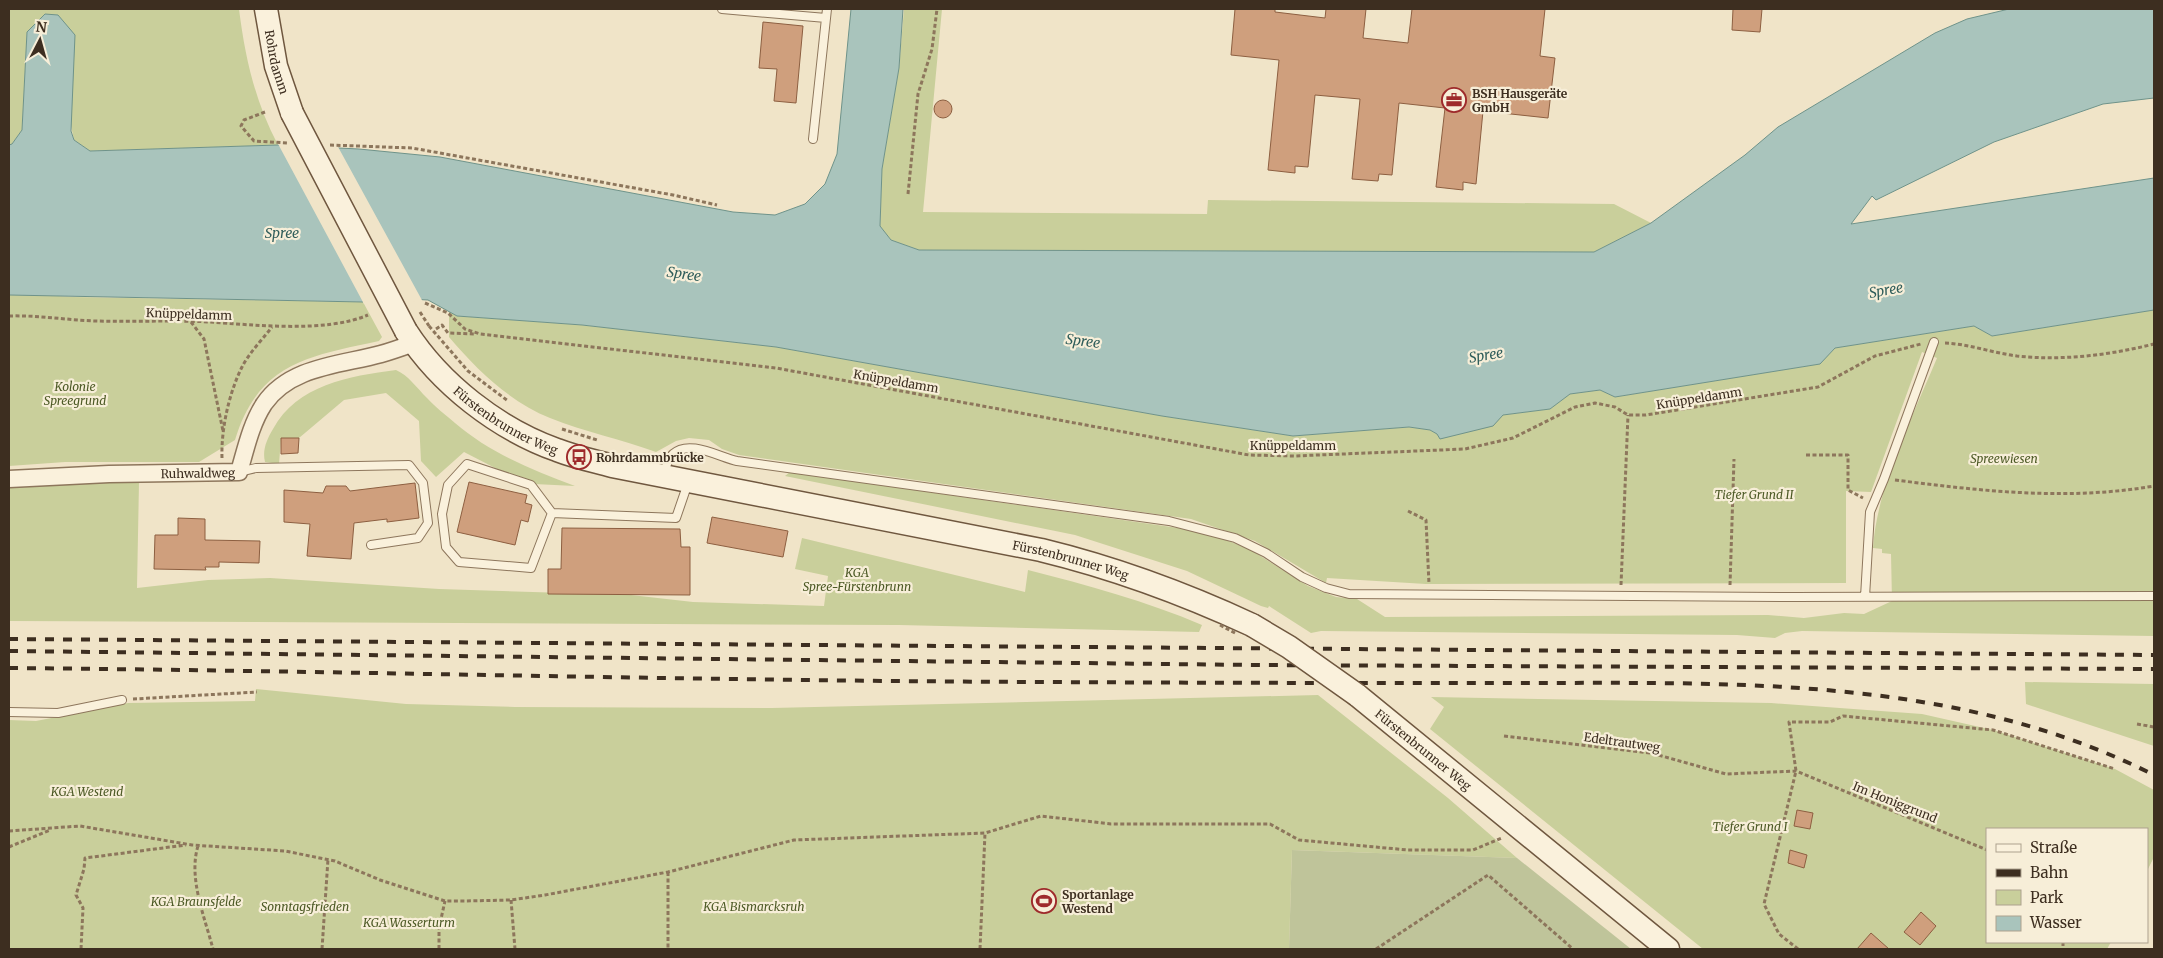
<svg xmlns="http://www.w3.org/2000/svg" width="2163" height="958" viewBox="0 0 2163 958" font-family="Merriweather,serif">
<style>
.green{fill:#c9cf9b}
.cemetery{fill:#bfc49a}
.water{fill:#a9c4bc;stroke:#6f938a}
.pier{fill:#f0e4c8}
.building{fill:#cf9f7d;stroke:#8d5f41}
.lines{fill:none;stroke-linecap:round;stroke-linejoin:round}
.lane-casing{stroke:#8d765c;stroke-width:10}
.street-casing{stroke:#8d765c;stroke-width:19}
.secondary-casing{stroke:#6f573f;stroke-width:25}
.path{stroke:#8d765c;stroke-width:3;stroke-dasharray:4 2.5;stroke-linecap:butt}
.lane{stroke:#faf1dc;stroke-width:8}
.street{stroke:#faf1dc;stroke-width:16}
.secondary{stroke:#faf1dc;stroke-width:22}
.rail{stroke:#3d2e20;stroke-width:4;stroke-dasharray:9 9;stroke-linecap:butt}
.secondary-bridge-casing{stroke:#6f573f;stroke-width:25;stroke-linecap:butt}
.path-bridge{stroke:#8d765c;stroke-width:3;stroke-dasharray:4 2.5;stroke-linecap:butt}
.secondary-bridge{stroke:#faf1dc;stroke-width:22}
.labels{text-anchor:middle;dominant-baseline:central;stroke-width:4.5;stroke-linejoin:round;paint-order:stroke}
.street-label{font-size:12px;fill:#3d2e20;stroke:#f7eed8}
.poi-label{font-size:12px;font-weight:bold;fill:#3d2e20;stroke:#f7eed8;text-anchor:start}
.park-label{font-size:12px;font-style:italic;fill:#4d5a26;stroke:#f7eed8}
.water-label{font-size:14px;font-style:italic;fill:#2f5d5a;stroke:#f7eed8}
</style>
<rect width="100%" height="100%" fill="#f0e4c8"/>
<!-- green -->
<path class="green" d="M9,9H239C245,57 255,102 278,145L90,151L74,140L70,121L27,32L22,130L12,144L9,145Z
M904,9H942L923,212L1207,214L1208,200L1614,204L1651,223L1594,252L919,250L891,240L880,227L882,169L899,68Z
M28,294L74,297L363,302L382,337L379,341C309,356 258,363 235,440L199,462H65L9,466V295Z
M428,300L457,316L582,325L776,347L1162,416L1293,436L1409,427L1430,430L1437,434L1503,415L1550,409L1570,394L1600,390L1615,397L1819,364L1835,348L1974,326L1992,336L2154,310V636L1802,631L1785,633L1775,638L1737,635L1321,631L1311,633L1269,606L1268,608L1261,606L1187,571L1075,535L785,476L790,472L1185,529L1221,538L1251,550L1308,586L1336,597L1357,599L1385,617L1768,615L1804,618L1844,613L1864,614L1892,601L1891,554L1882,553V549L1873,548C1877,486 1913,416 1937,358L1922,352L1871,492L1846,491V583L1426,584L1327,578L1326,583L1255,541L1191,519L739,455L722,449L709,440L689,438L676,441L656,452C621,439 585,432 550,418C510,402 477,370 449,337V312Z
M396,370C409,376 416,387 427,398C435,407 446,415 455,423C490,453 532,470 575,486L534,484L497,469L464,452L436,477L421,461L419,421L386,393L344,400L299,438H281L279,464L265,462C262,450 267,439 273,429C297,385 349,376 396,370Z
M139,482L137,588L208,580L270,578L439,589L631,595L693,602L824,606L828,576L795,569L802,538L1025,592L1028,570C1087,585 1146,601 1202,625L1199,632L899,625L9,621V487L59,483Z
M2025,682L2154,684V746L2026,704Z
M256,689L406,704L515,707L772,708L1318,695L1448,798L1517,858L1292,850L1289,949H9V720L36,721L128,703L255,701Z
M1431,697L1771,703L1922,714L1993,730L2115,769L2154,790V857L2147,871V829H1987V942H2111L2107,949H1703L1430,729L1444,707Z"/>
<!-- cemetery -->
<path class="cemetery" d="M1292,850L1517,858L1631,949H1289Z"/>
<!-- water -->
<path class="water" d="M851,9H903L899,68L882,169L880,226L891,240L919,250L1594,252L1651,223L1745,155L1778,127L1935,33L1967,19L2009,9H2154V98L2103,104L1994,142L1876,200L1872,196L1851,224L2154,178V310L1992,336L1974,326L1835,348L1820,364L1615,397L1600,390L1570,394L1550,409L1503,415L1493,426L1440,439L1437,434L1430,430L1409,427L1293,436L1162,416L776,347L582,325L457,316L428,300L369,297L363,302L9,295V145L12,144L22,130L27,32L45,14L58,15L75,35L71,131L74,140L90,151L278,145L359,149L440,157L733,212L775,215L805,204L825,184L837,154Z"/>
<!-- pier -->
<path class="pier" d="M277,142L337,145L423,302L370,300L364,304Z"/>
<!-- building -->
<path class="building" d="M1235,9H1275V12L1325,18L1326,9H1366L1363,38L1408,43L1412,9H1545L1540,56L1555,58L1548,118L1483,111L1476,184L1463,182V190L1436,187L1445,108L1399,103L1392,175L1379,174L1378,181L1352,179L1360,99L1315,95L1308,167L1295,166V173L1268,170L1279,60L1231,55Z
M1733,9H1762L1760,32L1732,30Z
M763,22L803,26L796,103L774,101L777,69L759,68Z
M934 109a9 9 0 1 1 18 0a9 9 0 1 1-18 0Z
M281,438H299L298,453L281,454Z
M469,482L527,495L525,503L532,505L528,522L521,520L515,545L457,532Z
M415,483L419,518L387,522V519L354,523L351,559L307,556L310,524L284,522V490L323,493L326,486H346L350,491Z
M712,517L788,531L783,557L707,543Z
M178,518L205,519V540L260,541L259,563L219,562V567H205L206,570L154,569L155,535H178Z
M562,528L680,529L681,547H690V595L548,594V569H561Z
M1797,810L1813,813L1810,829L1794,826Z
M1790,850L1807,855L1804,868L1788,863Z
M1921,912L1936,926L1920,945L1904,932Z
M1871,933L1889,949H1857Z"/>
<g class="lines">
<defs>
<path id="lane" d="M722,9L826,18
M813,139L827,9
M239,472L256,468L409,465L423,483L428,523L418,538L371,545
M663,474C666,468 668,458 673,454C689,439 719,457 737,461L1169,521L1235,538L1266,553L1302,577L1326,588L1349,594L1795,597L2154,596
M552,513L531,485L467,464L448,485L442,514L446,547L459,562L531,568L552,513L676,518L688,483
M1865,597L1870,512L1884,479L1934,342
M9,712L58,713L122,700"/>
<g id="street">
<path id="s1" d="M9,479L109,474L239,472C246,448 251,424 264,404C290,366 341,365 381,354C392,351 403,347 414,343"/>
</g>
<g id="secondary">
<path id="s2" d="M266,9L276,66L292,113"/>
<path id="s3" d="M406,331C440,384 498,429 557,450C575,457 594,461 612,466L1041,550C1115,568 1183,593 1252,625"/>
<path id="s4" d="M1357,695L1668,949"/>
</g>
</defs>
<!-- lane casing -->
<use href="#lane" class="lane-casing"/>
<!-- street casing -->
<use href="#street" class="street-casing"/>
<!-- secondary casing -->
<use href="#secondary" class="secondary-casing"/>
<!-- path -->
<path class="path" d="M265,112L244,120L241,126L254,141L287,143
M330,145L412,148L673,195L717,205
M908,194L918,94L932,49L937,9
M425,303L448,313L465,329L480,334L776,368L1249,455L1294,456L1465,449L1513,438L1575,407L1595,403L1615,407L1628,415H1646L1818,387L1875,356L1921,344
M9,316C38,315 66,320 96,321C134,322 172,320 210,322C255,325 326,333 368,315
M191,322L204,339L223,431
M429,326L468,371L508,401
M436,329L442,325L448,333L475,334
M1945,343C1969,344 1993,353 2017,356C2062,361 2110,355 2154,344
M562,429L597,440
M1806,455H1848V490L1863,498
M222,458C221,429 229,393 242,367C249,353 262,340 272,327
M1895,480C1982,491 2067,501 2154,486
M1408,511L1426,520L1429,584
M1621,585L1628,415
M1730,585L1734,459
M133,699L257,692
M2137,724L2154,727
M1504,736L1651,753L1726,774L1796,771L1987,850
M9,831L80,826L192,845L285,851L335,861L380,880L445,901H465L511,900L545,895L668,872L794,840L985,833L1041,816L1111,824H1270L1299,840L1408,850H1473L1502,838
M198,846C188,878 205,918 213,949
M9,847L50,830
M668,872V949
M511,900L515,949
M2063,942V949
M81,949L83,908L76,895L84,869L85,858L186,845
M322,949L328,859
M439,949V928L445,901
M980,949L985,833
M1376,949L1488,875L1573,949
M1798,949L1779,934L1764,904L1796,771L1789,722H1830L1843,716L1993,730L2115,769"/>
<!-- lane -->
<use href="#lane" class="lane"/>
<!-- street -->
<use href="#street" class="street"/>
<!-- secondary -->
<use href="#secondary" class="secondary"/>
<!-- rail -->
<path class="rail" d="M9,639L2154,655
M9,651L1256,665L2154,669
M9,668C356,671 703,681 1050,682C1206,683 1361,683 1517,683C1732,683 1956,675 2154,775"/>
<defs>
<path id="secondary-bridge" d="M292,113L406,331
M1252,625L1289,647L1357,695"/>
</defs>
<!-- secondary-bridge casing -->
<use href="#secondary-bridge" class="secondary-bridge-casing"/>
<!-- path-bridge -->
<path class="path-bridge" d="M420,312L429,326
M1220,625L1235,633"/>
<!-- secondary-bridge -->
<use href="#secondary-bridge" class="secondary-bridge"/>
</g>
<!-- icons -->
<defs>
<symbol id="office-ring" viewBox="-11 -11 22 22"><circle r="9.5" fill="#f7eed8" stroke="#9e2a2b" stroke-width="1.5"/><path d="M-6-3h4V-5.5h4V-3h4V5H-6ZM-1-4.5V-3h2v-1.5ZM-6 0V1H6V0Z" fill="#9e2a2b"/></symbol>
<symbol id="bus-ring" viewBox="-11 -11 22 22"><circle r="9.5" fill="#f7eed8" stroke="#9e2a2b" stroke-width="1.5"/><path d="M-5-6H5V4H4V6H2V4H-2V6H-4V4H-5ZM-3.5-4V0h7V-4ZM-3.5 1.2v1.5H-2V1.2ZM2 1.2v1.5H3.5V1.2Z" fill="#9e2a2b"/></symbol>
<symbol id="stadium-ring" viewBox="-11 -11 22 22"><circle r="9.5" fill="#f7eed8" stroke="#9e2a2b" stroke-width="1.5"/><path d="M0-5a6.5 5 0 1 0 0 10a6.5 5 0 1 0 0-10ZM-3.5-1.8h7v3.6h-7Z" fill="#9e2a2b"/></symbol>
</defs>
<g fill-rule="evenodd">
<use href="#office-ring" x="1440" y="86" width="28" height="28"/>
<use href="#bus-ring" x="565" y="443" width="28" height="28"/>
<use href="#stadium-ring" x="1030" y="887" width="28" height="28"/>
</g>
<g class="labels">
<!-- street labels -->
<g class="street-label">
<text stroke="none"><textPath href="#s2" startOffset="54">Rohrdamm</textPath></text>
<text transform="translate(189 314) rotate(2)">Knüppeldamm</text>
<text transform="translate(896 381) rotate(10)">Knüppeldamm</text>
<text transform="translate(1699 398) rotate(-9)">Knüppeldamm</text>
<text stroke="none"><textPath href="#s3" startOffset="136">Fürstenbrunner Weg</textPath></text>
<text x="1293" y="445">Knüppeldamm</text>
<text stroke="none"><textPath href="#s1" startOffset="189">Ruhwaldweg</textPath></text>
<text stroke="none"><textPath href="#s3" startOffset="721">Fürstenbrunner Weg</textPath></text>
<text transform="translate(1622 742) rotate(8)">Edeltrautweg</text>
<text stroke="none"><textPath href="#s4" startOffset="86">Fürstenbrunner Weg</textPath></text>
<text transform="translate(1895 802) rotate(22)">Im Honiggrund</text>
</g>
<!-- poi labels -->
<g class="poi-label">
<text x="1472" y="93">BSH Hausgeräte<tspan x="1472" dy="14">GmbH</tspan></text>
<text x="596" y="457">Rohrdammbrücke</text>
<text x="1062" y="894">Sportanlage<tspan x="1062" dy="14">Westend</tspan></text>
</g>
<!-- park labels -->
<g class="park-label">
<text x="75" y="386">Kolonie<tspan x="75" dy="14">Spreegrund</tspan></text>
<text x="2004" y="458">Spreewiesen</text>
<text x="1754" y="494">Tiefer Grund II</text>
<text x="857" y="572">KGA<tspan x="857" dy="14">Spree-Fürstenbrunn</tspan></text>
<text x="87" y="791">KGA Westend</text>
<text x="1750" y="826">Tiefer Grund I</text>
<text x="196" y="901">KGA Braunsfelde</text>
<text x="305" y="906">Sonntagsfrieden</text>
<text x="754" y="906">KGA Bismarcksruh</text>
<text x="409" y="922">KGA Wasserturm</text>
</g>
<!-- water labels -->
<g class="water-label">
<text x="282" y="233">Spree</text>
<text transform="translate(684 274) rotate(8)">Spree</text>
<text transform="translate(1886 290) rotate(-10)">Spree</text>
<text transform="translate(1083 341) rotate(7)">Spree</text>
<text transform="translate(1486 355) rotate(-9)">Spree</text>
</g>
</g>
<!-- border -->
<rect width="2163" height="958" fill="none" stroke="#3d2e20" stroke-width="20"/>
<!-- legend -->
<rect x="1986" y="828" width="162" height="115" fill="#f7eed8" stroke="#ada18e"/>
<rect x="1996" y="844" width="25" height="8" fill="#faf1dc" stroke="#ada18e"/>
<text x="2030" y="853" font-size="15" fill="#3d2e20">Straße</text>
<rect x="1996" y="869" width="25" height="8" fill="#3d2e20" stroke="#ada18e"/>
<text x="2030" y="878" font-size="15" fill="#3d2e20">Bahn</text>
<rect x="1996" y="890" width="25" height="15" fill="#c9cf9b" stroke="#ada18e"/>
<text x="2030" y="903" font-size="15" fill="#3d2e20">Park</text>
<rect x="1996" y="916" width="25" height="15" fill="#a9c4bc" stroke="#ada18e"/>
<text x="2030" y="928" font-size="15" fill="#3d2e20">Wasser</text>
<!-- north arrow -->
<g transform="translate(40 40) rotate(6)" stroke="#f7eed8" stroke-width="4" paint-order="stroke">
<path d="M0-4L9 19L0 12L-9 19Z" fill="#3d2e20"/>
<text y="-8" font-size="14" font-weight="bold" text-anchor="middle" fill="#3d2e20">N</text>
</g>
</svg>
